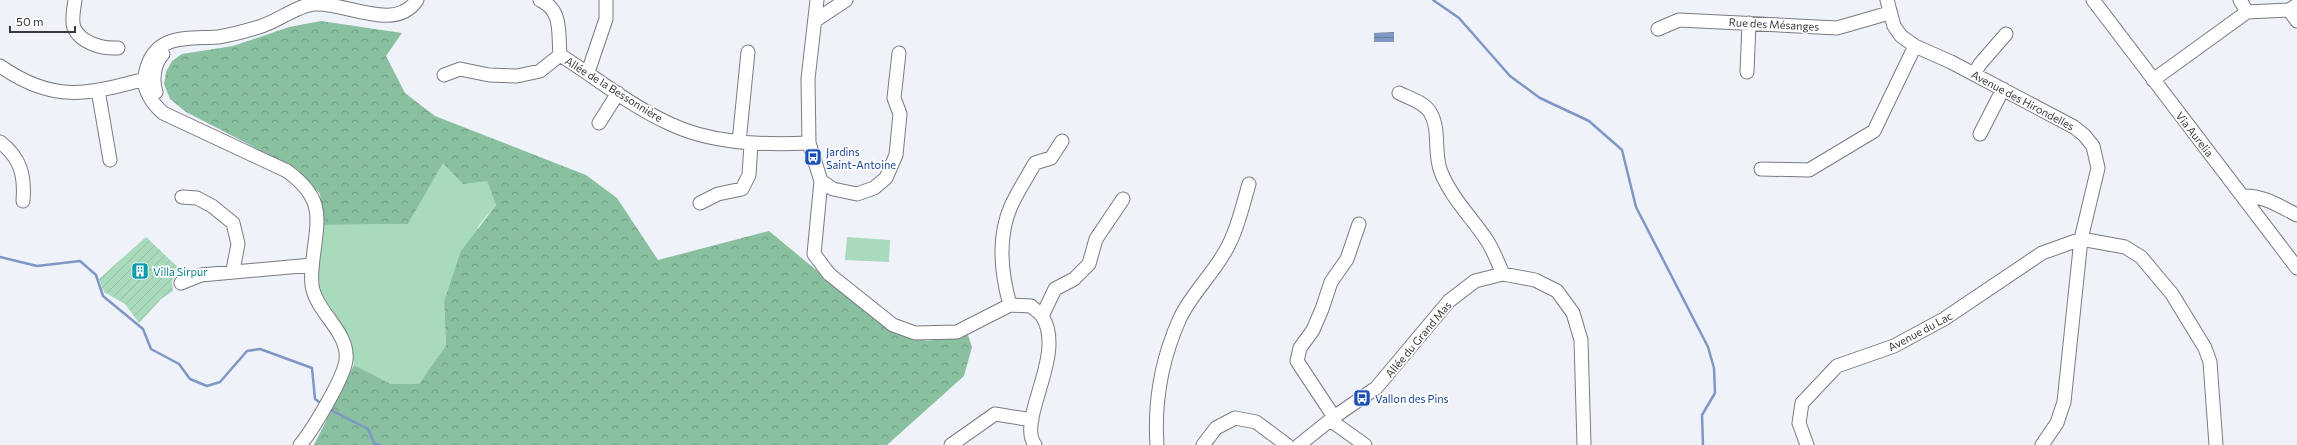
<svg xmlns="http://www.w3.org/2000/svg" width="2297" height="445" viewBox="0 0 2297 445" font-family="Commissioner,sans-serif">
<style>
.grass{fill:#a8dabc}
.forest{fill:url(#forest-crowns)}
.garden{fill:url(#garden-furrows)}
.water{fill:url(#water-rules)}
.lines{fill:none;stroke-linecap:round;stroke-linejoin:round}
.stream{stroke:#7f97c5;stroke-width:2.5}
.minor-casing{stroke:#7a7b82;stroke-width:15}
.minor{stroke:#fff;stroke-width:13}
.labels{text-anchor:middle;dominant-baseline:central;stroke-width:3.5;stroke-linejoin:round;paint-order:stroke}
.street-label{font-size:11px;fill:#39393c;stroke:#fff}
.transit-label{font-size:11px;fill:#164399;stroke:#fff;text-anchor:start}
.culture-label{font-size:11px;fill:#0d838f;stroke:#fff;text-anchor:start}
</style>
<defs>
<pattern id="forest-crowns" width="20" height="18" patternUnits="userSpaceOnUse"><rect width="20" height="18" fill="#89c0a0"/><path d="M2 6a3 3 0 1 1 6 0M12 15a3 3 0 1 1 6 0" fill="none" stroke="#719d84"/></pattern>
<pattern id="garden-furrows" width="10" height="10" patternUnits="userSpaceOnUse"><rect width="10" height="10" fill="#a8dabc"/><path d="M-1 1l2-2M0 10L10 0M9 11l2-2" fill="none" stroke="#91bca2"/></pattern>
<pattern id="water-rules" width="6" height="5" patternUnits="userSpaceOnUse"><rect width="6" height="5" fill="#7f97c5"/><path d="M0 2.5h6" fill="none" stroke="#697ca1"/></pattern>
</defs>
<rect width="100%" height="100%" fill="#f0f2fa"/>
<!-- grass -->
<path class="grass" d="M443,162L487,180L496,205L479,225L444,302L446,345L419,384H391L354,365L350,338L320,291L318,260L324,225L408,224Z
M847,237L890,240L889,262L845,260Z"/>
<!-- forest -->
<path class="forest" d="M321,21L402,33L386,56L405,93L435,116L586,175L617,198L658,260L769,231L890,331L927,341L968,335L972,347L964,376L887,445H314L354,365L391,384H419L446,345L444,302L461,251L496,205L487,181L463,184L443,163L408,224L324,225L320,194L297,169L186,112L170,99L164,84L166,72L172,61L182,54L233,46L289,27Z"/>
<!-- garden -->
<path class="garden" d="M146,237L184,273L174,276L172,282L173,291L161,299L139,323L125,304L104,292L99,279Z"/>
<!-- water -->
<path class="water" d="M1394,32V42H1374V33Z"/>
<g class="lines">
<!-- stream -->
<path class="stream" d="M1433,0L1459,18L1510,76L1540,98L1589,121L1622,150L1636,207L1708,347L1714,368L1715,393L1702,415L1703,445
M0,257L37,266L80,261L96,275L103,296L143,329L151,349L179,364L190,379L207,386L220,382L247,351L260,349L312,368L315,399L322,404
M329,409L368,429L374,443L380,445"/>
<defs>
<path id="minor" d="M75,0C74,8 71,20 74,28C81,43 102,49 118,48
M540,0C563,10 558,34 560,55
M817,0L808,79L809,143L821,181L814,254L829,274L893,325L915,333L957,332L1010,305L1031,306C1034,309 1039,312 1042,316C1067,354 1016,420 1035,445
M1887,0L1894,26L1901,36L1915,46L1951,62L2074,127L2084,135L2093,146L2098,168L2081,239L2064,402L2057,423L2042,445
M2093,0L2297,268
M2240,0L2247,12
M2289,10L2297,21
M816,20L846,0
M1658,29L1679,20L1837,28L1889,13
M560,55C595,77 628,104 666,122C710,144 761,145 809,143
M0,66C53,103 86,95 145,79L150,84
M588,72L606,19V0
M1747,72L1749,23
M1974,74L1980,64L2006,34
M444,75L460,69L489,75L517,76L540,71L560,55
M2153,80L2247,12L2289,10L2297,5
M98,90L110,160
M156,92C152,81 154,63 163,54
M1399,93C1409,98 1424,102 1430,112C1441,130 1433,153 1441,172C1451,197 1471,217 1486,239C1493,249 1498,263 1503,274
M599,123L618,93
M1980,134L2003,89
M0,142C21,158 25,176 23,201
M739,142L748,52
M1761,169L1809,170L1874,131L1915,46
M821,181L833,189L857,194L874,188L886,178L896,155L900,114L894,98L899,53
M2242,196C2263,195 2279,206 2297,215
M182,197L197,198L212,206L233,223L238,244L233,270
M700,203L718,194L742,189L749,175L751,144
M181,283L201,275L312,265
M1010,305C1001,273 997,238 1011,206C1018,191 1027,177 1035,163L1051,158L1062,141
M1042,316L1055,289L1074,279L1089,264L1096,239L1123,199
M1334,417L1297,361L1300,348L1313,330L1322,309L1331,282L1347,259L1359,224
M1330,420L1365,445
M300,445C312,431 344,378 346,360C349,333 319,314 313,290C310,280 312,269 313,259C318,217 325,199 287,171L163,113C151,102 141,88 146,71C155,33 188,39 218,37C231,35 246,31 259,27C277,22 297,5 315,4C346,2 395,33 417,0
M951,445L995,414L1032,420
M1157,445C1154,401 1162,358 1180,318C1191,295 1210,277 1223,255C1236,235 1242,208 1249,184
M1203,445L1216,428L1235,418L1256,422L1287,445
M1299,445L1334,417L1376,388L1449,301L1475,281L1503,274L1535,280L1557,291L1573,313L1581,340L1584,445
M1807,445L1799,423L1802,403L1837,366L1894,346L1944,319L2042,253L2081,239L2125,247L2141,257L2172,294L2205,348L2210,362L2216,445"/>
</defs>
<!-- minor casing -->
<use href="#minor" class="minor-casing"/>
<!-- minor -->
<use href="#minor" class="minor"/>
</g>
<!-- icons -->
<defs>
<symbol id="bus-square" viewBox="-11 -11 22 22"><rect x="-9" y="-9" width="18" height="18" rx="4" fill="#1a4fb4" stroke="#fff"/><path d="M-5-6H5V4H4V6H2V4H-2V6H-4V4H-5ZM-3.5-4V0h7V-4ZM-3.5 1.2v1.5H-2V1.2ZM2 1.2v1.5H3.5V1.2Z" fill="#fff"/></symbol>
<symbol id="building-square" viewBox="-11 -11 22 22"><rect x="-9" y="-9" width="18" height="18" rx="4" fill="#0f9aa8" stroke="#fff"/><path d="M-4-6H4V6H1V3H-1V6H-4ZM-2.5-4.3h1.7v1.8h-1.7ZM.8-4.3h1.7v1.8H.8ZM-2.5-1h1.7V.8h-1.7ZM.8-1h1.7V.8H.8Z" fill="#fff"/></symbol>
</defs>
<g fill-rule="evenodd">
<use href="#bus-square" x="803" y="147" width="20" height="20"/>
<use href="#building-square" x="130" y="261" width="20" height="20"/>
<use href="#bus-square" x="1352" y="388" width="20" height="20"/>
</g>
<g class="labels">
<!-- street labels -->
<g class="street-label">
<text transform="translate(1774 24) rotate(3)">Rue des Mésanges</text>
<text transform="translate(614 89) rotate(32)">Allée de la Bessonnière</text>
<text transform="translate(2023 100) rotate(28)">Avenue des Hirondelles</text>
<text transform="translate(2195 134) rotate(52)">Via Aurelia</text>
<text transform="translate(1920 331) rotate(-28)">Avenue du Lac</text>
<text transform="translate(1418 339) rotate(-50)">Allée du Grand Mas</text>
</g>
<!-- transit labels -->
<g class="transit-label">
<text x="826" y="151">Jardins<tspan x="826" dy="13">Saint-Antoine</tspan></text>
<text x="1375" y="398">Vallon des Pins</text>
</g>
<!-- culture labels -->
<g class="culture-label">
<text x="153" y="271">Villa Sirpur</text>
</g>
</g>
<!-- scale -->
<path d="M10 26v6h65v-6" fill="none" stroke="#39393c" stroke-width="2"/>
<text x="16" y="26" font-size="12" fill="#39393c" stroke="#ffffff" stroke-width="3" paint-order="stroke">50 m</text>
</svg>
